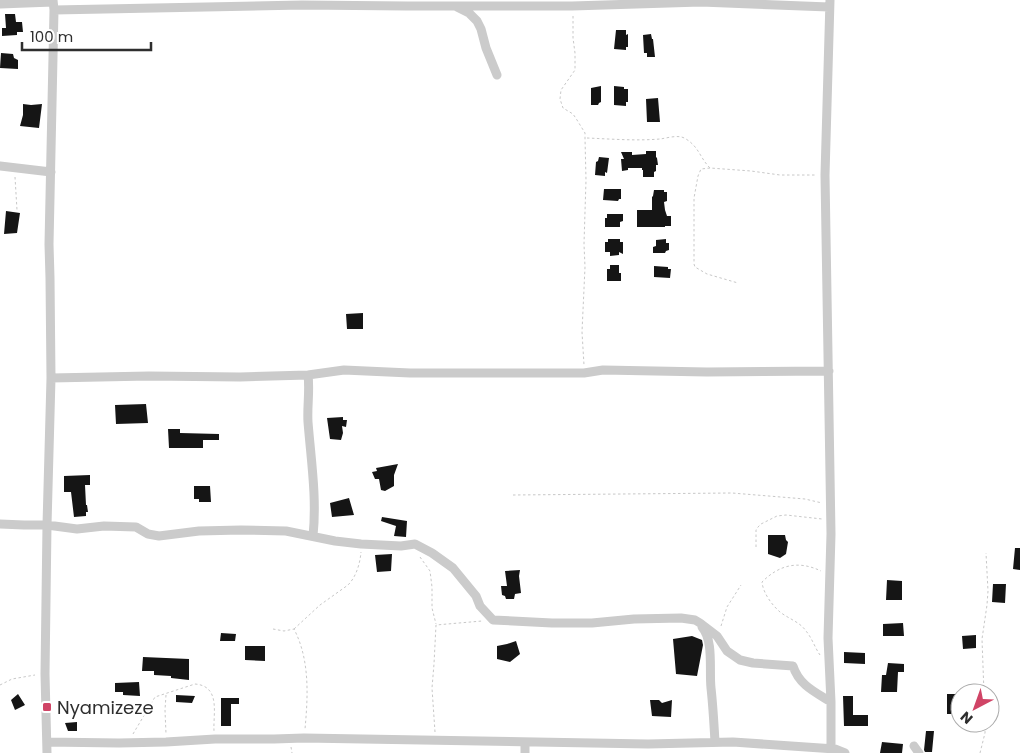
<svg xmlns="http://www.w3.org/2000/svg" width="1020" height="753" viewBox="0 0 1020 753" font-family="Poppins,sans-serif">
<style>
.building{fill:#151515}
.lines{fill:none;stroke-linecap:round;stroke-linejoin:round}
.path{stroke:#c8c8c8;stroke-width:1;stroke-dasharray:2.5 2.5;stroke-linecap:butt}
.street{stroke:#cbcbcb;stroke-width:9}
.poi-dot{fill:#d04466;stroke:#fff;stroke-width:2}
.labels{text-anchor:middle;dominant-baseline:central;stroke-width:5;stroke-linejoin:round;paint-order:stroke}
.poi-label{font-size:18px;fill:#2e2e2e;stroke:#fff;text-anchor:start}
</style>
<rect width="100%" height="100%" fill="#fff"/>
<!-- building -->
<path class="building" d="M5,14H15L16,22H22L23,32H17V35L2,36V28H6Z
M616,30H626V35L628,34V47H626V50L614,49Z
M651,34L652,39H653L655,57H647V53H644L643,35Z
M1,53L13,54L14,58L18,60V69L0,68Z
M601,86V102L599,103L598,105H591V88Z
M614,86L624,87V89H628V102H626V106L614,105Z
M658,98L660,122H647L646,99Z
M23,104L31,105L42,104L39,128L20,126L23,115Z
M646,151H656V157L657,158L658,165H656V171L654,172V177H643V170H642V168H628V170L622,171L621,159H624L621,152H632V155L646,154Z
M599,157L609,158L607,173L605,172V176L595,175L596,162L598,161Z
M604,189H621V199H619L618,201L603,200Z
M654,190H664V192H667V201L664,202L665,210L667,216H671V226H665V227H637V210H652V197L653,196Z
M6,211L20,213L17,233L4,234Z
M607,214H623V221L620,222V227H605V218H607Z
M608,239H620V242H623V254L619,252V255L610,256V252H605V242H608Z
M666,239V243H669V250L666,251L665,253H653V247L656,246V240Z
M610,265H619V273H621V281H607V269H610Z
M654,266L668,267V269H671L670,278L654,277Z
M363,313V329H347L346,314Z
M146,404L148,423L116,424L115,405Z
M343,417V420H347L346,427L342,426L343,433L341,440L330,439L327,418Z
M168,429H180V433L219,434V440H203V448H169Z
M398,464L394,475V486L385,491L381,490L379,479H375L372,472L377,471L376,468Z
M90,475V485H85L86,505H87L88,512H86V516L74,517L71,492H64V476Z
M194,486H210L211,502H199V499H194Z
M349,498L354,515L332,517L330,503Z
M382,517L407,521L406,537L394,536L396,526L381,521Z
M768,535H785L786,540L788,542L786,554L780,558L768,554Z
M1015,548H1020V570L1013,569Z
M392,554L391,571L377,572L375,555Z
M520,570L519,576L521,593L515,594L514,599H506L505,596L502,595L501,586H507L505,571Z
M887,580L902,581V600H886Z
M993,584H1006L1005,603L992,602Z
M903,623L904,636H883V624Z
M221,633L236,634L235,641H220Z
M976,635V648L963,649L962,636Z
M692,636L702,640L703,645L697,676L676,674L673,639Z
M516,641L520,654L510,662L497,659V646L507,644Z
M245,646H265V661L245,660Z
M844,652L865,653V664L844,663Z
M143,657L189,659V680L171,678V676L154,675V671H142Z
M888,663L904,664V672H898L897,692H881L882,675H886Z
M139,682L140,696L123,695V692H115V683Z
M18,694L25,705L15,710L11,700Z
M947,694H956V714H947Z
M176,695L195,696L192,703L176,702Z
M843,696H853V715H868V726H844Z
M221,698H239V704H231V726H221Z
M650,700H659L662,703L672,700L671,717L652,716Z
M77,722V731H68L65,723Z
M926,731H934L932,752H925L924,750Z
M882,742L903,744L902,753H880Z"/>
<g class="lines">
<!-- path -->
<path class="path" d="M573,16V38L575,53V70L561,90L560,99L563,108L573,114L577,120L585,133V138L586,180L584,244L585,267L582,332L584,365
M587,138C611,139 636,141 660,139C668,138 679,134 686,139C699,147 700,158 710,168L751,171L780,175H817
M710,168L701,169L698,176L694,198V264L695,267L707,274L738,283
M15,177L17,210
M513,495L732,493L805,499L822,503
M756,547V530L758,527L761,524L777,516L786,515L822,519
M420,557L430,571L432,587V608L436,624
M721,626L727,607L741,585
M273,629L284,631L294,629C310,660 308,696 305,729
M294,629L320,605L348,585C356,577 360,564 361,552
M820,655C815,648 812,638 806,631C800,622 789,619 780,612C772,605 763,593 762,582C779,565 798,560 821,571
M0,685L12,679L35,675
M984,693L982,639L987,605L988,591L986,553
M166,695L165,710L166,734
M435,732L432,688L434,664L436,625L482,621
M133,734L155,697L195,684C221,686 213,714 214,731
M291,747L292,753
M980,753L985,733V723"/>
<!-- street -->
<path class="street" d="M830,0L825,175L831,534L828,638L831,702V753
M0,4L53,2
M457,7L469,13L477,21L481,29L486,48L497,75
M54,10L302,5L407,6H572L701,2L829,7
M0,166L51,172
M308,375C310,391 307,406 308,422C311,460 317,498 313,536
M51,378L149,376L240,377L308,375L344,370L410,373H584L603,370L707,372L829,371
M0,524L24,525H47L77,529L104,526L136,527L148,534L159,536L199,531L241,530L286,531L335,541L361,544L401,546L415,544L432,553L453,568L476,596L480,606L493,620L552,623H592L634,619L681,618L695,620L700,623L717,636L727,651L740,660L753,663L793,666C799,685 815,692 831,702
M702,627C714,641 709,670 711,688C713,706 714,724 715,742
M47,742L119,743L166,742L215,739H274L304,738L648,744L733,742L835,749L845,753
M525,742V753
M914,746L919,753
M47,753L45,674L47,525L51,378L50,278L49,244L54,10L53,0"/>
</g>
<!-- markers -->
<rect class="poi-dot" x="42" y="702" width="10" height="10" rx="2.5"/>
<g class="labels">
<!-- poi labels -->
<g class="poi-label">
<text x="57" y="707">Nyamizeze</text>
</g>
</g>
<!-- north arrow -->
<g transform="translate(975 708) rotate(221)"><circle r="24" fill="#ffffff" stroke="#ababab"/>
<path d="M0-4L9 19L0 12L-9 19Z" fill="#d04466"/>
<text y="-8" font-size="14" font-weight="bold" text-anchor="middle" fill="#2e2e2e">N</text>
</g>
<!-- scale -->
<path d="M22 42v8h129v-8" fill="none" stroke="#2e2e2e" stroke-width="2.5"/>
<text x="30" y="42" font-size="15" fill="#2e2e2e" stroke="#ffffff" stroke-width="4" paint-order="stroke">100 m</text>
</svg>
